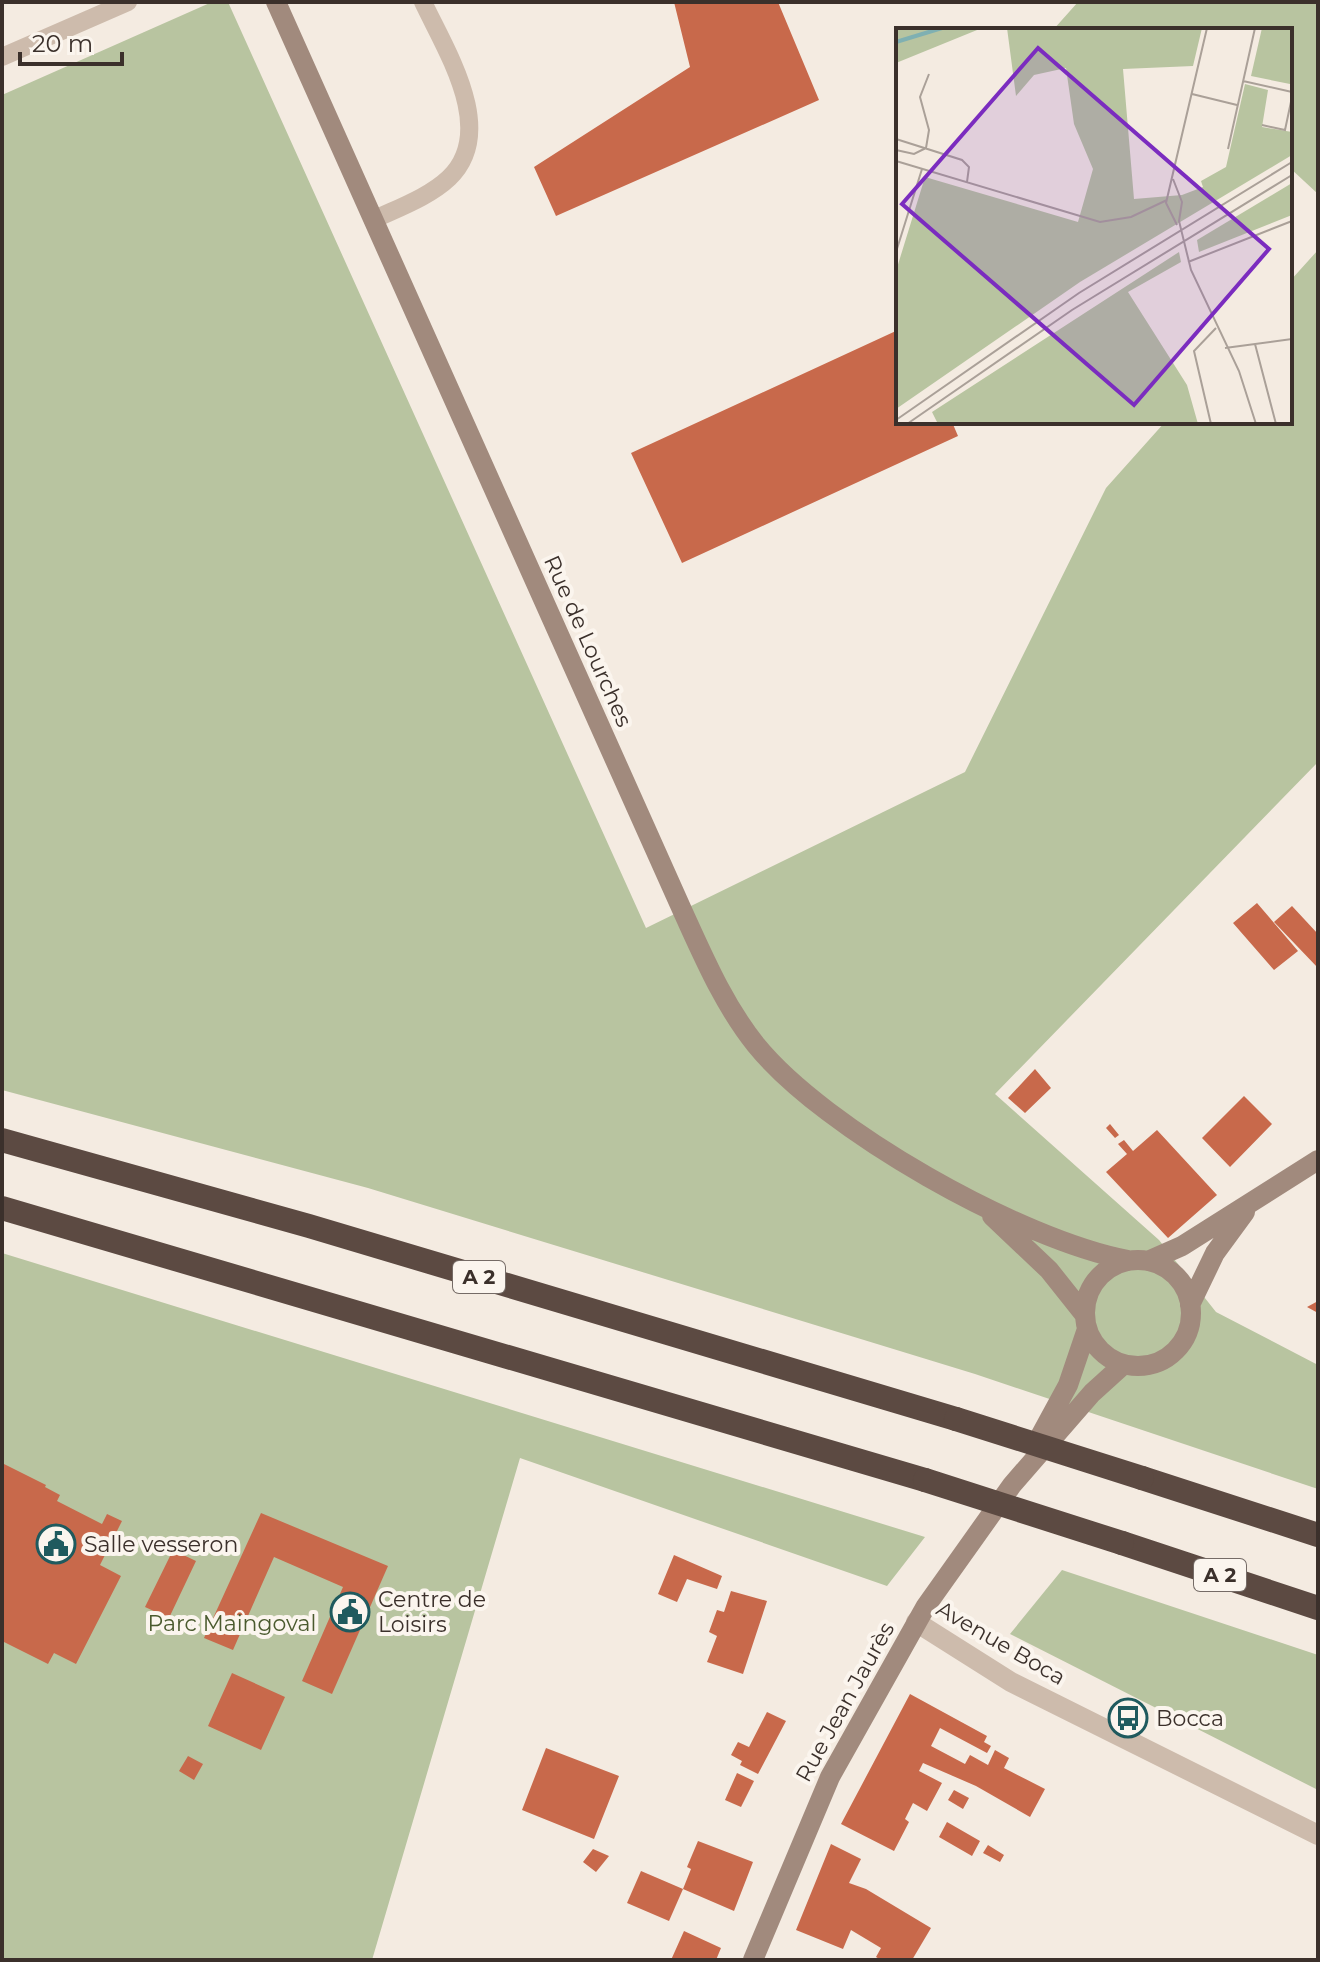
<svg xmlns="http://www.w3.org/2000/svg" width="1320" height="1962" viewBox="0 0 1320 1962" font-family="Montserrat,sans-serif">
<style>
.green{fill:#b8c4a0}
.building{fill:#c8694b}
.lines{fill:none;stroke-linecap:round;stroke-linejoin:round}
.lane{stroke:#cdbbac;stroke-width:18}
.street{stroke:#cdbbac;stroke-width:20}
.secondary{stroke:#a18a7d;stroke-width:20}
.highway{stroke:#5c4a42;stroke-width:24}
.highway-bridge{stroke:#5c4a42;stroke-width:24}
.labels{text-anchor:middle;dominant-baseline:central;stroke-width:8;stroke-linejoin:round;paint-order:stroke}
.shield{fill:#fbf5ee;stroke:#756b66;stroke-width:2}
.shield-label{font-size:20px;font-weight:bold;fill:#3b302b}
.street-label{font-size:22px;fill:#3b302b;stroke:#fbf5ee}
.poi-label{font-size:22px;fill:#3b302b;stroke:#fbf5ee;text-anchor:start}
.park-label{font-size:22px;fill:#4a5a2e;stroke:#fbf5ee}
.inset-river{fill:none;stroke:#7fb0b2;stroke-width:4}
.inset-road{fill:none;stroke:#aaa098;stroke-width:2}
.view{fill:#7b2cbf;fill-opacity:0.15;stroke:#7b2cbf;stroke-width:4}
.inset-edge{fill:none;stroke:#3b302b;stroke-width:4}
</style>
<rect width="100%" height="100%" fill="#f4ebe1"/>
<!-- green -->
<path class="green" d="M212,2H228L646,928L965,772L1106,488L1165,422H1290V281L1318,250V762L995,1094L1159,1240L1216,1312L1318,1365V1489L975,1374L368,1188L2,1090V95Z
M1078,2H1318V194L1290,168V30H1053Z
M2,1253L925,1537L887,1586L520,1458L372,1960H2Z
M1062,1570L1318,1655V1790L1010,1634Z"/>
<!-- building -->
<path class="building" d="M674,2H778L819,100L556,216L534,167L690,67Z
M898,330V422H952L958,436L682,563L631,453Z
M1257,903L1298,951L1274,970L1233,923Z
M1292,906L1318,934V968L1274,922Z
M1035,1069L1051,1088L1025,1113L1008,1098Z
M1244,1096L1272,1124L1230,1167L1202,1138Z
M1110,1124L1119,1135L1115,1138L1106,1128Z
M1157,1130L1217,1195L1168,1238L1106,1172L1127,1154L1118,1144L1124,1140L1133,1151Z
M1318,1301V1313L1307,1307Z
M2,1463L46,1485L45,1487L60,1495L57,1501L102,1524L107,1514L122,1521L100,1565L121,1576L76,1664L54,1653L48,1664L2,1641Z
M261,1513L388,1566L332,1694L302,1681L343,1587L274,1557L233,1650L204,1638Z
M173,1550L196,1561L169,1618L145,1607Z
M674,1555L722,1576L717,1589L687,1579L677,1602L658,1594Z
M731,1591L767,1601L743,1674L707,1662L717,1636L709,1632L717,1610L724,1612Z
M232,1673L285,1697L261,1750L208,1726Z
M910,1694L987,1736L984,1742L991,1746L987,1753L940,1728L931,1746L965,1764L970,1755L988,1765L995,1750L1009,1758L1004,1768L1045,1789L1030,1817L976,1786L923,1763L919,1771L942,1783L927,1811L913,1803L905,1819L909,1822L894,1851L841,1824Z
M767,1712L786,1721L758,1774L740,1765L742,1761L731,1755L738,1742L749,1747Z
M546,1748L619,1776L594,1839L522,1810Z
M188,1756L203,1764L194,1780L179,1771Z
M737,1773L754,1781L741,1807L725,1800Z
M954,1790L969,1798L963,1809L948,1800Z
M947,1822L980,1841L972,1856L939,1837Z
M698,1841L753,1862L734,1911L683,1889L691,1869L687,1867Z
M831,1844L861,1859L849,1883L866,1889L931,1928L912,1960H881L876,1957L881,1948L851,1930L843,1949L796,1930Z
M988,1845L1004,1855L1000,1862L983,1853Z
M593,1849L609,1856L596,1872L583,1862Z
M641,1871L683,1889L669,1921L627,1903Z
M684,1931L721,1948L716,1960H671Z"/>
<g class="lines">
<!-- lane -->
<path class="lane" d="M2,57L128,2
M373,220C398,208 429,197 449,178C498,131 446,51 423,2"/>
<!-- street -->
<path class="street" d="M916,1622L1011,1682L1318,1835"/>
<!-- secondary -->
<path class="secondary" d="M276,2L683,912C704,958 724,1005 756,1045C825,1130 1021,1240 1128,1260
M992,1216L1049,1270L1084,1314
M1085 1313a53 53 0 1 1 106 0a53 53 0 1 1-106 0Z
M1148,1261L1182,1246L1318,1160
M1190,1305L1215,1253L1245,1212
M1037,1442L1068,1385L1087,1329
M753,1960L830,1777L926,1606L1012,1485L1092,1393L1124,1364"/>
<!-- highway -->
<path class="highway" d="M2,1140L309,1226L956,1419
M2,1208L925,1480
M1142,1478L1318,1535
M1122,1543L1318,1608"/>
<!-- highway-bridge -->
<path class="highway-bridge" d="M956,1419L1142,1478
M925,1480L1122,1543"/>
</g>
<!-- icons -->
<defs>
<symbol id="civic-ring" viewBox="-11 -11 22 22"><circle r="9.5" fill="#fbf5ee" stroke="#1f5a5e" stroke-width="1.5"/><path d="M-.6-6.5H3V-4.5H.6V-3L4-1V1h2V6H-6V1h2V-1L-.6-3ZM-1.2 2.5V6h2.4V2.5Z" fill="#1f5a5e"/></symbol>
<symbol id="bus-ring" viewBox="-11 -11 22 22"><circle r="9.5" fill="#fbf5ee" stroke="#1f5a5e" stroke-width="1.5"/><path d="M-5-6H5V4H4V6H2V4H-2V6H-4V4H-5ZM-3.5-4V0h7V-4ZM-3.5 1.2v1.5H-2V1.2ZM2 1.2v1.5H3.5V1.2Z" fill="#1f5a5e"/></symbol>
</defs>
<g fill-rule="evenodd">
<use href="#civic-ring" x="34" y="1522" width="44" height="44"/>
<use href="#civic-ring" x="328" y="1590" width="44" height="44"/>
<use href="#bus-ring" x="1106" y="1696" width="44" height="44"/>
</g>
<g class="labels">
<!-- shield labels -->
<g class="shield">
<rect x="453" y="1261" width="52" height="32" rx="6"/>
<rect x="1194" y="1559" width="52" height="32" rx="6"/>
</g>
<g class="shield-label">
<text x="479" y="1277">A 2</text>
<text x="1220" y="1575">A 2</text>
</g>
<!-- street labels -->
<g class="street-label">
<text transform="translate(588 641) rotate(66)">Rue de Lourches</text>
<text transform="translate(1001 1643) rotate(30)">Avenue Boca</text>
<text transform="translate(845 1702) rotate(-61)">Rue Jean Jaurès</text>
</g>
<!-- poi labels -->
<g class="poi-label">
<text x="84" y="1544">Salle vesseron</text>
<text x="378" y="1599">Centre de<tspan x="378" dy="25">Loisirs</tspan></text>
<text x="1156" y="1718">Bocca</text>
</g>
<!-- park labels -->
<g class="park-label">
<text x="232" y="1623">Parc Maingoval</text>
</g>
</g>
<!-- overview -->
<g transform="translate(896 28)">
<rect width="396" height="396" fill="#f4ebe1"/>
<path d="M0,0H86L0,35ZM111,0H306L297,38L227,41L238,171L286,167L307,159L305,153L330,139L349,56L372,62L366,99L396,104V127L184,254L0,381V243L29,149L182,194L197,141L178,96L170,40L138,47L120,68ZM366,0H396L394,56L355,48ZM396,155V187L303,224L301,212ZM283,224L285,234L232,264L291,357L302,396H42L36,384Z" fill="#b8c4a0"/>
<path class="inset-river" d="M0,14L46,0"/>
<path class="inset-road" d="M347,53L396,64M296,66L341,77M366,97L389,102L396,69M0,111L66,132L73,139L71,154M332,121L359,0M0,122L18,126L30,120L33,102L24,69L33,46M0,133L204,194L235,189L271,172M277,151L286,174L283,193L295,242L343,343L360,396M281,197L270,175L311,0M0,224L26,141M292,234L396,193M359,316L380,396M329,320L396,311M0,392L183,265L396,134M11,396L176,282L396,147M315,396L298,323L320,300"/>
<path class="view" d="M142,20L373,221L238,377L6,176Z"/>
<rect width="396" height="396" class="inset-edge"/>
</g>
<!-- border -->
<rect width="1320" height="1962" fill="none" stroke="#3b302b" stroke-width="8"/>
<!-- scale -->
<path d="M20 52v12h102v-12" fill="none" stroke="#3b302b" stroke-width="4"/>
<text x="32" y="52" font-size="24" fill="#3b302b" stroke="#fbf5ee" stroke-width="6" paint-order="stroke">20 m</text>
</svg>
